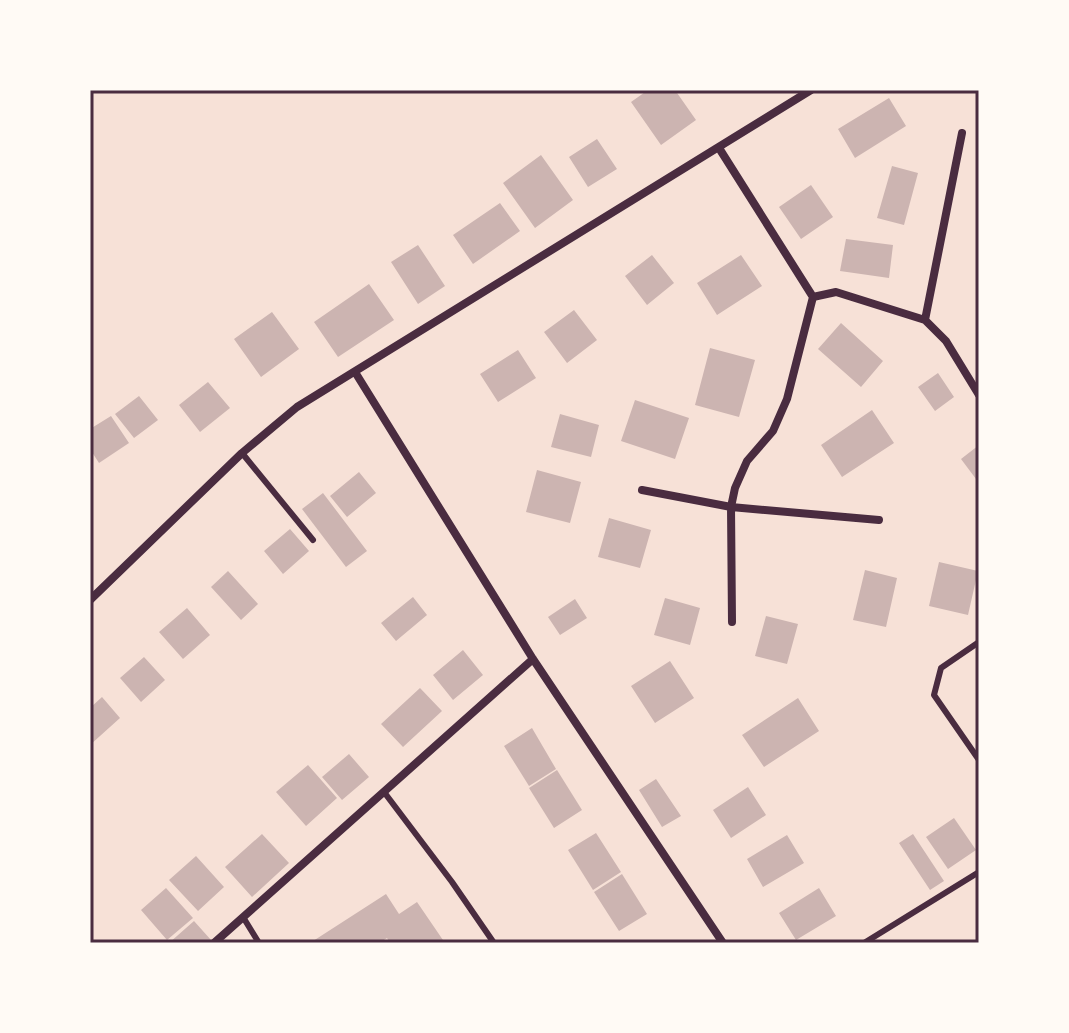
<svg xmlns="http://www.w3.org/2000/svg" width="1069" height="1033" viewBox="0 0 1069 1033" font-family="'Noto Sans',sans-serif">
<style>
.building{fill:#ccb4b1}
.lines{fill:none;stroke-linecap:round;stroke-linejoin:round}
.service{stroke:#4a2c40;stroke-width:6}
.minor{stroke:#4a2c40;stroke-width:8}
.neatline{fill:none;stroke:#4a2c40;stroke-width:3}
</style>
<rect width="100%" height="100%" fill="#f7e1d7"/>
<!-- building -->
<path class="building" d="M648,90H675L696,120L661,145L631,102Z
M889,98L906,126L855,158L838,129Z
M597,139L617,169L588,187L569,157Z
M541,155L573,200L535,228L503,183Z
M892,166L918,173L904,225L877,218Z
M811,185L833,217L801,239L779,207Z
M500,203L520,231L473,264L453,235Z
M846,239L893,245L889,278L840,271Z
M418,245L445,286L418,304L391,262Z
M652,255L674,283L647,305L625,276Z
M741,255L762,286L717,315L697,283Z
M369,284L394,320L338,357L314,322Z
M574,310L597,340L567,363L544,332Z
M272,312L299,349L261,377L234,339Z
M841,323L883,361L861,387L818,349Z
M710,348L755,360L739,417L695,405Z
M518,350L536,378L498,402L480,374Z
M938,373L954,397L935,411L918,387Z
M208,382L230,408L200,432L179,405Z
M139,396L158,420L134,438L115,414Z
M635,400L689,418L675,459L621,441Z
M872,410L894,443L842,477L821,445Z
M560,414L599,425L591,457L551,447Z
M111,416L129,443L99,463L90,449V429Z
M979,445V483L961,459Z
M537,470L581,482L570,523L526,512Z
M359,472L376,493L347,517L330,496Z
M323,493L367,551L346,567L302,509Z
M609,518L651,530L640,568L598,557Z
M290,529L309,551L283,574L264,551Z
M939,562L978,571L968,615L929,606Z
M865,570L897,578L886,627L853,620Z
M228,571L258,604L241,620L211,587Z
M413,597L427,615L396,641L381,623Z
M665,598L700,608L690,645L654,635Z
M575,599L587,618L560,635L548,617Z
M187,608L210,635L183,659L159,632Z
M766,616L798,624L787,664L755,656Z
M463,650L483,675L453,700L433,675Z
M144,657L165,680L141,702L120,678Z
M670,661L694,698L655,723L631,686Z
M420,688L442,711L403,747L381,724Z
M102,697L120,718L90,745V708Z
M798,698L819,731L764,767L742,735Z
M532,728L556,769L529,786L504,746Z
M349,754L369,777L342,800L322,777Z
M308,765L337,798L306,826L276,792Z
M557,770L582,810L554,828L529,788Z
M656,779L681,816L662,827L639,790Z
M748,787L766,815L731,838L713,810Z
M954,818L976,850L948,869L926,837Z
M596,833L621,872L593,890L568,850Z
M262,834L289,863L252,897L225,867Z
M913,834L944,881L930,890L899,843Z
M787,835L804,863L763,887L747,859Z
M196,856L224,887L198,911L169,880Z
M622,874L647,914L619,931L594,892Z
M166,888L193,918L167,940L141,910Z
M819,888L836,916L796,940L779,913Z
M386,894L399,914L417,902L445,943H390L387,938L379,943H310Z
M194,921L211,940L209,943H169Z"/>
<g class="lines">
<!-- service -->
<path class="service" d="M242,453L313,540
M979,642L941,668L934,695L979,760
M384,792L452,882L494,943
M243,917L259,943
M864,943L979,872"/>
<!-- minor -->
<path class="minor" d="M719,148L813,297L787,399L773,431L747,461L735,488L731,507L732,622
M813,297L836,292L925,320L946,341L979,395
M925,320L962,133
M355,372L533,659L723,943
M642,490L731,507L879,520
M90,600L242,453L297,407L811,90
M214,943L533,659"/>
</g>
<!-- border -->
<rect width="1069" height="1033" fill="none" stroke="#fffaf5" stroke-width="184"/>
<rect x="92" y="92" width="885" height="849" class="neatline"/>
</svg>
